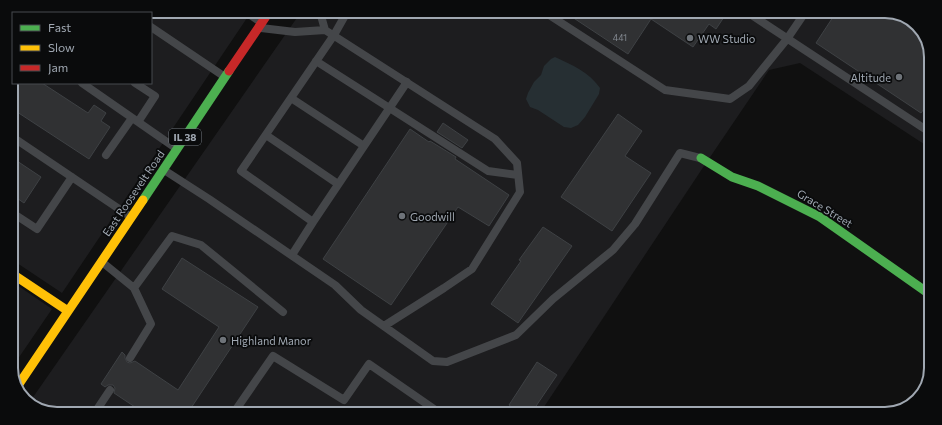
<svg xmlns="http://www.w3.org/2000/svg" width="942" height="425" viewBox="0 0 942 425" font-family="Commissioner,sans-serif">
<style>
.built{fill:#1d1d1f}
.water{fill:#262f33}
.building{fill:#303133;stroke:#3e4144}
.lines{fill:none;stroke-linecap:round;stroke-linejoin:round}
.lane{stroke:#444649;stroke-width:8}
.fast{stroke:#4caf50;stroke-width:9}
.slow{stroke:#ffc107;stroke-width:9}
.jam{stroke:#c62828;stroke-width:9}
.poi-dot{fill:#6e7379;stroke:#0a0b0c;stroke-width:1.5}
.labels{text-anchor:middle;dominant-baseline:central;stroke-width:3.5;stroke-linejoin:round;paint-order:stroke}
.number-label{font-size:9px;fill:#848a92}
.shield{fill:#0a0b0c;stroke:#737980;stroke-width:1}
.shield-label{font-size:10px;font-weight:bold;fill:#a0a8b2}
.poi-label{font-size:11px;fill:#a0a8b2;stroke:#0a0b0c;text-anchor:start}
.street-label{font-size:11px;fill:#a0a8b2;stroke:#0a0b0c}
.rim{fill:none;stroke:#a0a8b2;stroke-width:2}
</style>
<rect width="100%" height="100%" fill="#101010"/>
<!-- built -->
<path class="built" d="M57,11L251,12L62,293L11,259V54L13,50V83H151V13H52Z
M301,12L903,15L922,29L931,54L930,148L800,63L769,70L702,169L540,413L39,410L29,403Z
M11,281L52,309L11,369Z"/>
<!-- water -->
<path class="water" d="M555,57C572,65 589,72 600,88L599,94L585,117L578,125L571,128L564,127L538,110L530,107L526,99L528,93L534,82L541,75L544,66L551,59Z"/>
<!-- building -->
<path class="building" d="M566,13L712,14H726L716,29L709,24L693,47L651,19L628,54Z
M835,14L903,15L922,29L931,54L930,100L921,113L816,43Z
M11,83H42L88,113L94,105L106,113L101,121L110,127L89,159L11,108Z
M618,114L642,131L625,156L651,173L612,231L561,197Z
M443,123L468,140L462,148L437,132Z
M410,129L429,142L430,141L456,157L455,159L509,195L489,226L458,207L391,305L323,259Z
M11,157L41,177L24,203L11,194Z
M543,227L572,246L518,323L491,304L521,261L519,260Z
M182,258L258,307L189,411H141L114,393L115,388L113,385H108L105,387L101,384L122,352L125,355V358L127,362L130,363L135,361L178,390L219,327L162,289Z
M537,362L557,375L532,412H519L509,405Z"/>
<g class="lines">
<!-- lane -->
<path class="lane" d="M128,11L130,13
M246,12L262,23
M320,12L325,30
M546,13L665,90L730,99L749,86L787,39L804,14
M750,14L928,131L930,130
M151,27L225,77
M261,28L295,32L325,30L495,139L517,163L520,192L472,269L444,288L384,326
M316,61L488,171L518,175
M82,83L177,149
M135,83L155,96L138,122
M291,98L364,146
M266,135L338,184
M11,136L131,217
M106,155L132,118
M164,170L209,199L335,285L361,310L433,361L447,362L516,335L553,299L613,250L635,224L680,153L700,158
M11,212L37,229L72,177
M313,222L407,82
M292,255L313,222L241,171L334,35L347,12
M102,262L134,288L151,324L130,358
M134,288L172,236L201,245L283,312
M33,406L46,410
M96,411L110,390
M235,411L273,356L344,400L369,364L434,409L432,412"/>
<!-- fast -->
<path class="fast" d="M701,158L732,177L758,186L820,217L928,293
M143,200L229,71"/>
<!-- slow -->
<path class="slow" d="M11,273L68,311
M17,387L143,200"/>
<!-- jam -->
<path class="jam" d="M229,71L269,12"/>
</g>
<!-- markers -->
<g class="poi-dot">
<circle cx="690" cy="38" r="4"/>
<circle cx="899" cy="77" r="4"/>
<circle cx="402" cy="216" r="4"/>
<circle cx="223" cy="340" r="4"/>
</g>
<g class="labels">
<!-- number labels -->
<g class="number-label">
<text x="620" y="37">441</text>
</g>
<!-- shield labels -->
<rect class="shield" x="169" y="129" width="32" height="16" rx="3"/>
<g class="shield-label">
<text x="185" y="137">IL 38</text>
</g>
<!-- poi labels -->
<g class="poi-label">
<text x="698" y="38">WW Studio</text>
<text x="891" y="77" text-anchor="end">Altitude</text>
<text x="410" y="216">Goodwill</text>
<text x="231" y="340">Highland Manor</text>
</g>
<!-- street labels -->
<g class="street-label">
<text transform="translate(133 193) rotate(-56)">East Roosevelt Road</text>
<text transform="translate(825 208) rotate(31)">Grace Street</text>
</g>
</g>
<!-- crop -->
<path d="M0 0H942V425H0ZM57 18H885A39 39 0 0 1 924 57V368A39 39 0 0 1 885 407H57A39 39 0 0 1 18 368V57A39 39 0 0 1 57 18Z" fill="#0a0b0c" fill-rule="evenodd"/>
<path class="rim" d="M57 18H885A39 39 0 0 1 924 57V368A39 39 0 0 1 885 407H57A39 39 0 0 1 18 368V57A39 39 0 0 1 57 18Z"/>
<!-- legend -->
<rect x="12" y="12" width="140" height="72" fill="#0a0b0c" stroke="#464a4e"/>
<rect x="20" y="25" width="20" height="6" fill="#4caf50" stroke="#464a4e"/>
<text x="48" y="32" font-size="12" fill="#a0a8b2">Fast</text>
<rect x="20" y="45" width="20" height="6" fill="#ffc107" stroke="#464a4e"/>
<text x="48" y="52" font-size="12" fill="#a0a8b2">Slow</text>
<rect x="20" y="65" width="20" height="6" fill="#c62828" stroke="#464a4e"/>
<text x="48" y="72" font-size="12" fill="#a0a8b2">Jam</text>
</svg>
